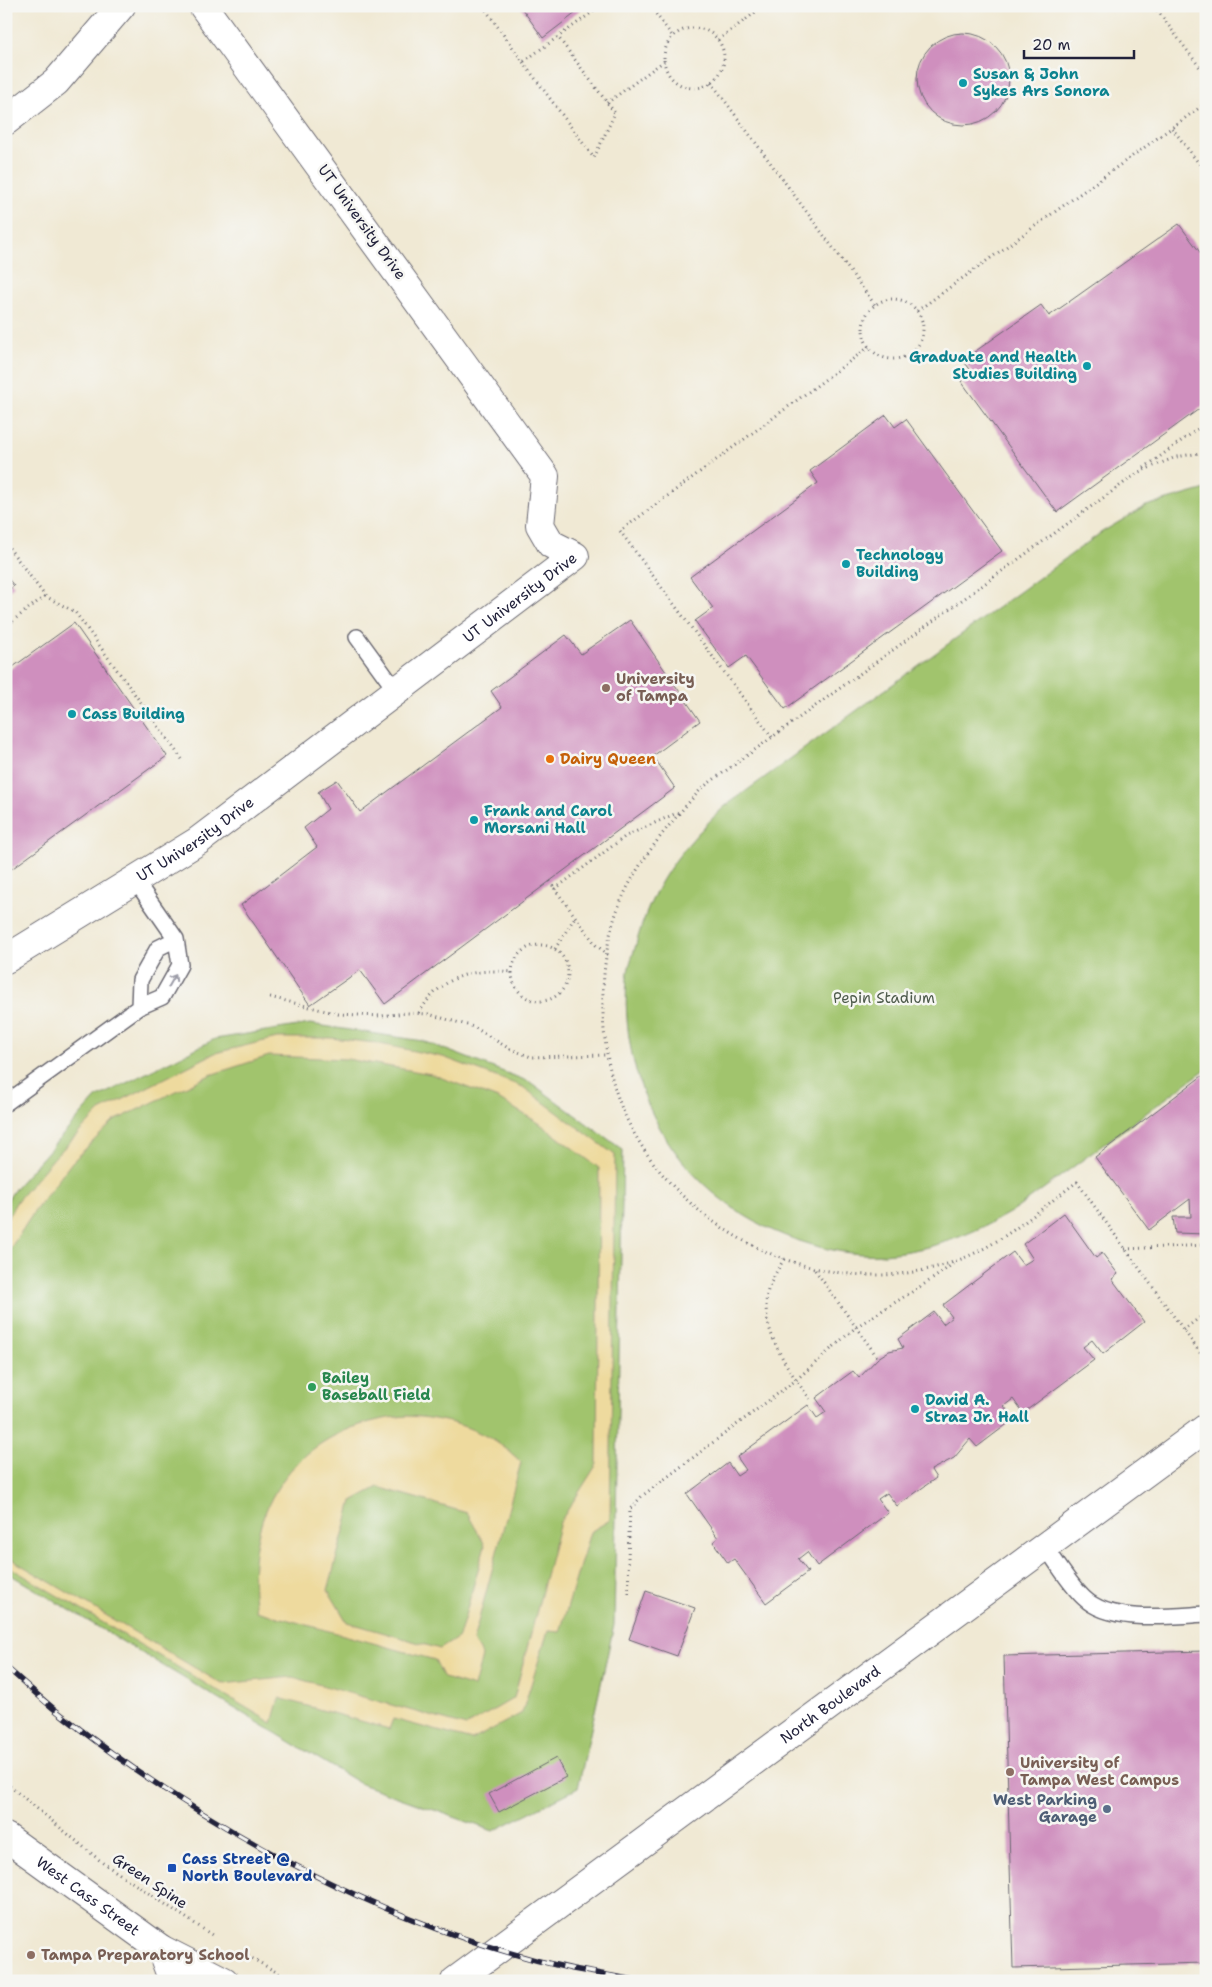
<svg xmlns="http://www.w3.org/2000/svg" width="1212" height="1987" viewBox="0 0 1212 1987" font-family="'Shantell Sans',sans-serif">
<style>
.green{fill:#a1c46d;stroke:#627354}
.sand{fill:#eeda9e;stroke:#887e6c;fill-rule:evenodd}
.building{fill:#cf8fbe}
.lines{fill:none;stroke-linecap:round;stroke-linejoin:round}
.lane-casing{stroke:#6a6871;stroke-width:18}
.street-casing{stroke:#6a6871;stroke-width:30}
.secondary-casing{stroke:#6a6871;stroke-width:30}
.path{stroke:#6a6871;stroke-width:3;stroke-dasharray:1 4;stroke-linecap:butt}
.lane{stroke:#fff;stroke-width:15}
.street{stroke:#fff;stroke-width:28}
.secondary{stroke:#fff;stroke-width:28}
.rail-casing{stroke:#22223b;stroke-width:5.5}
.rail{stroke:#f6f6f2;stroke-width:4;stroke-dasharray:11;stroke-linecap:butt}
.oneway{stroke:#9c9ca7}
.culture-dot{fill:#0f9aa8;stroke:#f6f6f2;stroke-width:2}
.education-dot{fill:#8d6e63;stroke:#f6f6f2;stroke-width:2}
.food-dot{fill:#e8710a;stroke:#f6f6f2;stroke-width:2}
.leisure-dot{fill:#2e9e5b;stroke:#f6f6f2;stroke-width:2}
.service-dot{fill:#5c6f8a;stroke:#f6f6f2;stroke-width:2}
.transit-dot{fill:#1a4fb4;stroke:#f6f6f2;stroke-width:2}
.labels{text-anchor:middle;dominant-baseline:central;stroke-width:5;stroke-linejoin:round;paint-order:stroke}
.culture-label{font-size:15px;font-weight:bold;fill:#0d838f;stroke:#f6f6f2;text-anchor:start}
.street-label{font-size:15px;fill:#22223b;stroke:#f6f6f2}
.education-label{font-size:15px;font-weight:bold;fill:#785e54;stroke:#f6f6f2;text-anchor:start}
.food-label{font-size:15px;font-weight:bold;fill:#c56008;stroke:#f6f6f2;text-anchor:start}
.park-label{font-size:15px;fill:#4e5b4c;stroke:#f6f6f2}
.leisure-label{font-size:15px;font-weight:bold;fill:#27864d;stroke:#f6f6f2;text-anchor:start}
.service-label{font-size:15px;font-weight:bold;fill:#4e5e75;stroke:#f6f6f2;text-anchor:end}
.transit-label{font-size:15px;font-weight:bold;fill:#164399;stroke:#f6f6f2;text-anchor:start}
</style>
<rect width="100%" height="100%" fill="#f6f6f2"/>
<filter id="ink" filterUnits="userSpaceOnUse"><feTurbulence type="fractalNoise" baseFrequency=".02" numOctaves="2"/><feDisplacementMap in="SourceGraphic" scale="10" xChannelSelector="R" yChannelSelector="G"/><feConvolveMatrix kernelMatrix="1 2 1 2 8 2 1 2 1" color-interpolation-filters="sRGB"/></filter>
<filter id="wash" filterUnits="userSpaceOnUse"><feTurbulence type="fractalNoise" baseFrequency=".0096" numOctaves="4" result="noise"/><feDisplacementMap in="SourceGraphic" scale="20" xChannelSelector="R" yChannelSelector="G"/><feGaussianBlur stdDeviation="1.12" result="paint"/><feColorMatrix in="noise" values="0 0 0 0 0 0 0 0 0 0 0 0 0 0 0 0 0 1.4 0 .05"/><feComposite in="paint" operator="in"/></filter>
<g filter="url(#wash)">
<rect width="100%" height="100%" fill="#f0e9d4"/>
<!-- green -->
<path class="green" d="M1206,489V1069L1016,1209C977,1232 939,1248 894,1253C865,1257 834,1252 806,1243C689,1208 618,1100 627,978C628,968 632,957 635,948C651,886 679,850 724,807L1102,532L1146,506Z
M310,1024L423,1041L530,1082L623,1150L614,1625L578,1788L493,1831L361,1784L6,1572V1202L17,1186L96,1098L215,1039Z"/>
<!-- sand -->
<path class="sand" d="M277,1038H331L375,1043L443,1057L523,1087L615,1155L610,1520L590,1532L560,1632L548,1631L522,1713L472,1740L393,1719L389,1729L279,1698L272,1723L6,1565V1556L222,1684L292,1677L466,1726L514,1698L560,1522L597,1464L599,1168L539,1123L498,1099L431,1074L347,1059L269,1056L210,1075L114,1121L72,1162L34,1212L6,1255V1220L17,1201L54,1158L100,1111L215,1053Z
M407,1416C450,1418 490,1431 521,1462L473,1641L482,1656L474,1687L444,1678L435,1660L256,1611C240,1506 299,1424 407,1416ZM378,1487L467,1513L485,1545L459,1637L440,1649L347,1622L328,1590L352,1501Z"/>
<g id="blocks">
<!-- building -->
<path class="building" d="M520,6H585L543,38Z
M917 79a46 46 0 1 1 92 0a46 46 0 1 1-92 0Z
M1179,224L1202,255L1206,252V404L1057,512L961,381L972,372L963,360L1041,305L1049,316Z
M886,415L895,427L906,419L1002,551L785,709L746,656L729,668L695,621L713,608L690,577L818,483L810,471Z
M6,576L14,586L6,592Z
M630,620L700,721L653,756L675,788L385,1004L360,970L310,1005L241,905L317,847L304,828L328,809L318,792L337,780L360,812L502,707L491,691L566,635L581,654Z
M74,623L167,756L6,873V672Z
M1206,1073V1234L1175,1233L1173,1217H1191L1190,1199L1149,1230L1095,1157Z
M1064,1213L1096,1258L1102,1253L1118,1274L1112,1279L1144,1322L1103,1354L1092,1340L1083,1347L1094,1360L1023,1413L1013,1399L1004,1406L1014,1419L977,1447L970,1439L954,1458L931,1470L936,1478L897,1506L887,1493L878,1499L888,1513L817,1566L807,1552L798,1559L808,1572L766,1603L734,1559L728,1563L713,1542L718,1538L687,1494L728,1463L737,1476L746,1470L737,1457L808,1405L817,1418L826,1412L816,1398L853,1371L859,1378L878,1358L889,1351L903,1348L898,1339L934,1312L943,1324L952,1317L943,1305L1013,1252L1023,1265L1033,1259L1023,1244Z
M646,1591L695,1608L677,1656L629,1639Z
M1206,1651V1963L1013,1968L1004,1656Z
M556,1758L566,1777L499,1812L489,1794Z"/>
</g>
</g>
<g filter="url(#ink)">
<use href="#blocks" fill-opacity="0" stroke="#6a6871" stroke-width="1"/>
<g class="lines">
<defs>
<path id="lane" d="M357,637L397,692
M139,1007L140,980L158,948L176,939
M6,1103L139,1007L162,997L180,965L176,939L135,880
M1045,1546C1057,1563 1069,1584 1084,1598C1111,1624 1170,1616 1206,1614"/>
<g id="street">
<path d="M6,121L56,82L121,6"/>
<path id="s1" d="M6,959L198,841L575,556L551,544L540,525L545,476L203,6"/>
</g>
<g id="secondary">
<path id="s2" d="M6,1837L161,1949L224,1981"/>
<path d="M161,1949L173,1981"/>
<path id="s3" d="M455,1981L1206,1428"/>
</g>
</defs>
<!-- lane casing -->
<use href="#lane" class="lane-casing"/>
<!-- street casing -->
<use href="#street" class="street-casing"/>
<!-- secondary casing -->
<use href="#secondary" class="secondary-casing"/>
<!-- path -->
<path class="path" d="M483,6L523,62L601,6
M650,6L673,37
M1154,6L1204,73
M664 58a30 30 0 1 1 60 0a30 30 0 1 1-60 0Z
M718,40L764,6
M523,62L594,158L615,113L558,37
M1206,70L1203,83L1206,95
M711,82L875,305
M607,103L664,61
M1172,128L1206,173
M863 329a30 30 0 1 1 60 0a30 30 0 1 1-60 0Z
M917,311L1206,103
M1144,468L1206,423
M6,544L45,596L75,612L184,762
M6,629L15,619L45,596
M772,737L620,531L869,347
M550,881L555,889
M512 973a28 28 0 1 1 56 0a28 28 0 1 1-56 0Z
M555,949L575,917
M608,955L596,945L555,889L626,836L679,812
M270,997L338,1014L381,1016L406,1013L428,1014L474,1027L508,1048L531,1057L606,1055
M419,1013C441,976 471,968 513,972
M1125,1249L1206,1245
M784,1259C778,1269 772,1279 768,1290C758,1328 789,1371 810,1399
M815,1270L878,1358
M1183,1330L1206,1313
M1206,1361L1077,1182C1039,1210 1001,1245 956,1261C829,1307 679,1236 624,1113C600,1059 597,984 612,927C626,874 666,827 702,788L1139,472L1176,457L1206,452
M629,1593L628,1559L630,1509L642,1496L796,1380L856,1327L934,1278L953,1264
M6,1783L103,1863L215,1937
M248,1956L292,1981"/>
<!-- lane -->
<use href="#lane" class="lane"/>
<!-- street -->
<use href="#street" class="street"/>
<!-- secondary -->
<use href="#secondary" class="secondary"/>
<defs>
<path id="rail" d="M6,1667C25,1683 43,1701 63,1716C206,1829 394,1930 573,1969C596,1973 618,1977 640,1981"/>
</defs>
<!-- rail casing -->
<use href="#rail" class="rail-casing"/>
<!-- rail -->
<use href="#rail" class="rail"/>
</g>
<!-- one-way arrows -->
<defs><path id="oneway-shaft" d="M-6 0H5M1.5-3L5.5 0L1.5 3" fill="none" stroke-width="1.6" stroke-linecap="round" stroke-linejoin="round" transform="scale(1.25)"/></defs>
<use class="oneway" href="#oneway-shaft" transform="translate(172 981) rotate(-60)"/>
</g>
<!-- markers -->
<g class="culture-dot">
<circle cx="963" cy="83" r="5"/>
<circle cx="1087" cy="366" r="5"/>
<circle cx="846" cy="564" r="5"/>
<circle cx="72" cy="714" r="5"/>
<circle cx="474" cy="820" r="5"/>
<circle cx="915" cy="1409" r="5"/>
</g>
<g class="education-dot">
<circle cx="606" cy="688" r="5"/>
<circle cx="1010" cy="1772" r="5"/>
<circle cx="31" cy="1955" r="5"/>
</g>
<circle class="food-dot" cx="550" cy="759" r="5"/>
<circle class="leisure-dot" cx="312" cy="1387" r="5"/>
<circle class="service-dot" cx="1107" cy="1809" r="5"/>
<rect class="transit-dot" x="167" y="1863" width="10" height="10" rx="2.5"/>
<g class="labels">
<!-- culture labels -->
<g class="culture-label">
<text x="973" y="74">Susan &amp; John<tspan x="973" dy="17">Sykes Ars Sonora</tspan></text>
<text x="1077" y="357" text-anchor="end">Graduate and Health<tspan x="1077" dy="17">Studies Building</tspan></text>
<text x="856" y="555">Technology<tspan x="856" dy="17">Building</tspan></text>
<text x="82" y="714">Cass Building</text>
<text x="484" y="811">Frank and Carol<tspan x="484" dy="17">Morsani Hall</tspan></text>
<text x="925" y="1400">David A.<tspan x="925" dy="17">Straz Jr. Hall</tspan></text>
</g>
<!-- street labels -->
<g class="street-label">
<text transform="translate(362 222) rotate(54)">UT University Drive</text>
<text stroke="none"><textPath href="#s1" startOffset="629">UT University Drive</textPath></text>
<text stroke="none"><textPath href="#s1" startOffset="224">UT University Drive</textPath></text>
<text stroke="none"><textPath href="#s3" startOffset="466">North Boulevard</textPath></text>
<text transform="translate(150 1881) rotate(34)">Green Spine</text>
<text stroke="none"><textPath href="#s2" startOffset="101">West Cass Street</textPath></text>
</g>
<!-- education labels -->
<g class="education-label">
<text x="616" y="679">University<tspan x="616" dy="17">of Tampa</tspan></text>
<text x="1020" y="1763">University of<tspan x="1020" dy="17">Tampa West Campus</tspan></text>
<text x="41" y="1955">Tampa Preparatory School</text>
</g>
<!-- food labels -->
<g class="food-label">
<text x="560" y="759">Dairy Queen</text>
</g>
<!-- park labels -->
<g class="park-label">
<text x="884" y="998">Pepin Stadium</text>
</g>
<!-- leisure labels -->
<g class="leisure-label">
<text x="322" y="1378">Bailey<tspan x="322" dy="17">Baseball Field</tspan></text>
</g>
<!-- service labels -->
<g class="service-label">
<text x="1097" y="1800">West Parking<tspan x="1097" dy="17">Garage</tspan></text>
</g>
<!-- transit labels -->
<g class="transit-label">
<text x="182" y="1859">Cass Street @<tspan x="182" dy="17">North Boulevard</tspan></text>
</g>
</g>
<!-- margin -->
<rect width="1212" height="1987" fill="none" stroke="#f6f6f2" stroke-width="25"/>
<!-- scale -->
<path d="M1024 50v8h110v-8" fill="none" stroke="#22223b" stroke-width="2.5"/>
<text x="1032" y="50" font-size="15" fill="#22223b" stroke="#f6f6f2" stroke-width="4" paint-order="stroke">20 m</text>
</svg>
